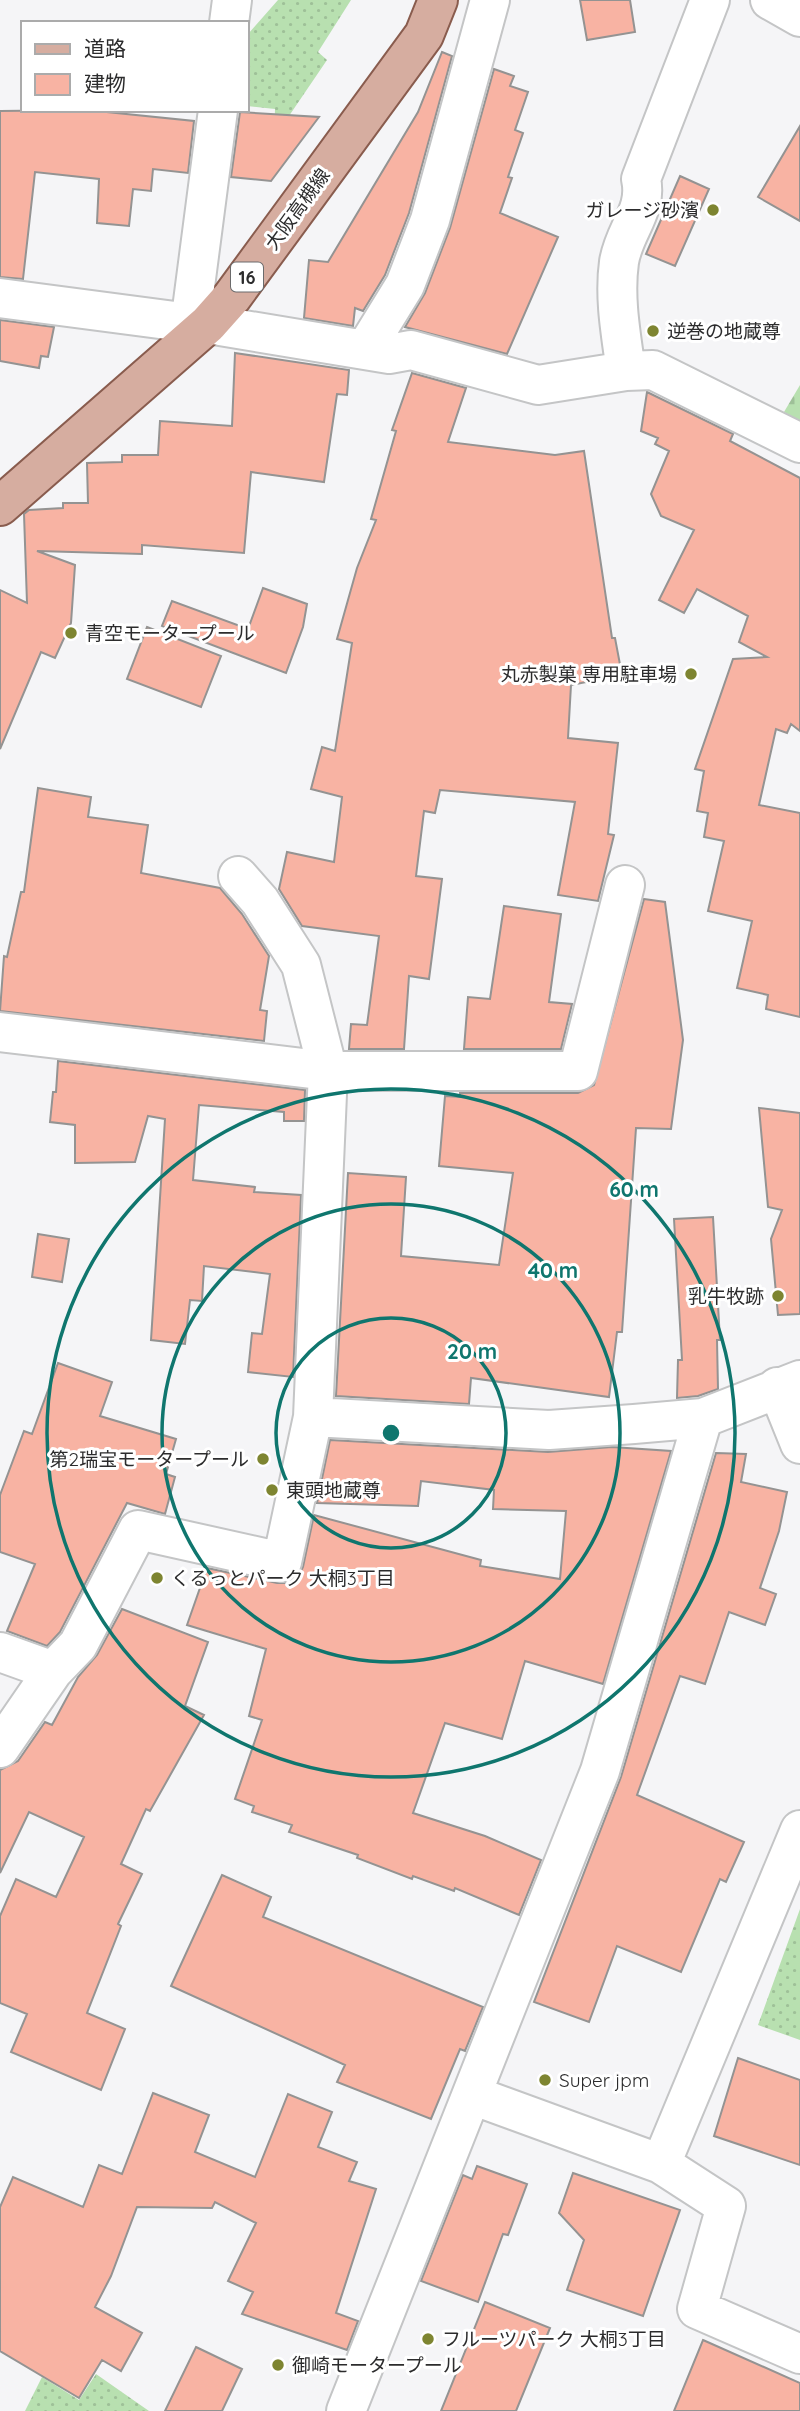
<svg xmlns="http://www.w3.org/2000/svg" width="800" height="2411" viewBox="0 0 800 2411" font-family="Quicksand,'Noto Sans JP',sans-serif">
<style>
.grass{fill:url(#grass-dots)}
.cemetery{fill:url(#cemetery-stones)}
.building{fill:#f8b3a3;stroke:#949392;stroke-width:2}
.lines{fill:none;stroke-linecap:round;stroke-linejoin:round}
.minor-casing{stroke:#c4c5c6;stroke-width:42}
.major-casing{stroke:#895c4e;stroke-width:42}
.minor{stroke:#fff;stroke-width:38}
.major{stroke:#d6ada0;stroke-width:38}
.ring{fill:none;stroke:#0f766e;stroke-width:3.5}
.poi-dot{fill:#7e8531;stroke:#fff;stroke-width:2.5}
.labels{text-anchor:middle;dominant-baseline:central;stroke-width:6;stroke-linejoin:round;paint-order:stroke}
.shield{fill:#fff;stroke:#6b6b6c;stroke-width:2}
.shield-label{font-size:18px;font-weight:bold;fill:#2c2c2d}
.street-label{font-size:19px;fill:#2c2c2d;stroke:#fff}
.poi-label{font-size:19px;fill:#2c2c2d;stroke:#fff;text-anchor:start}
.centre{fill:#0f766e;stroke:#fff;stroke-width:3.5}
.ring-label{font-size:21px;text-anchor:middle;font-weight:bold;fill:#0f766e;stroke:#fff;stroke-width:6;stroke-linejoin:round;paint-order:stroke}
</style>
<defs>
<pattern id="grass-dots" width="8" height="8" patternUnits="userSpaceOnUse" patternTransform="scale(1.75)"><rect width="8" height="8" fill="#b8e0b0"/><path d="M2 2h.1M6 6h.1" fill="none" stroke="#9ec098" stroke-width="1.8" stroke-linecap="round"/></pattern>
<pattern id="cemetery-stones" width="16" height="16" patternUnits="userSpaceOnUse" patternTransform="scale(1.75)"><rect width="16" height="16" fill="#b8e0b0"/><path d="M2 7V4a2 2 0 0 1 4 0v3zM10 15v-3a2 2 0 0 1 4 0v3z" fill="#9ec098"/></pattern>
</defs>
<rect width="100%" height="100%" fill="#f5f5f7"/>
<!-- grass -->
<path class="grass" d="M278,0H351L318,52L327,60L274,138L275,109L247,106V41L248,34Z
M800,1909V2040L758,2025Z
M96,2374L149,2411H25L42,2377L79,2400Z"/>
<!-- cemetery -->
<path class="cemetery" d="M800,385V421L784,412Z"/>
<!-- building -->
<path class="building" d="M580,0H630L635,32L587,40Z
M442,52L452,56L409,213L385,275L363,311L355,308L353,326L304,318L309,260L328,262L418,112Z
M494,69L514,76L510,86L528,92L515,130L523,133L508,177L512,178L500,213L558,237L507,354L405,327L425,293L450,228Z
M87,110L194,121L188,173L153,169L151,191L133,189L129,226L97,223L99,179L35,172L23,279L0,277V111Z
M240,112L319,117L271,181L231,177Z
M800,126V221L758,197Z
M680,176L709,189L675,266L646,254Z
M0,320L54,327L48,357L41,356L39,368L0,361Z
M235,353L349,370L347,395L337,394L324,482L251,472L244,553L142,545V554L37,551L75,565L71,623L55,658L41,652L0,749V590L27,603L24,514L29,510L63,508V503H88L87,463L122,462V455H158L160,421L232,426Z
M412,373L466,388L448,442L555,455L584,451L612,638H615L622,675L571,685L568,738L618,743L608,834L614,835L598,901L558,895L575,802L440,790L435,813L424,811L416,876L442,879L429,979L409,976L404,1049H349L351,1024L367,1025L379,936L302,926L279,889L287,852L334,862L342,797L311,789L322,747L335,751L352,643L337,639L357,568L376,520L371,519L396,431L392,430Z
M647,392L733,434L730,441L800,478V731L791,724L787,733L776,729L759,805L800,813V1017L766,1009L768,995L737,988L752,921L708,911L724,841L704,837L708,813L697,811L704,771L695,769L733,659L767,657L739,642L748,616L697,589L684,613L659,600L694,530L661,516L651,494L669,451L655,444L658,438L641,431Z
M263,588L307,604L303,627L286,673L162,626L172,601L248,629Z
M147,627L221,656L201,707L127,679Z
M38,788L91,797L88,817L148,825L141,873L220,888L242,914L269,956L260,1010L267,1011L264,1041L0,1011L4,956L7,957L21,892H24Z
M644,899L665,902L683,1040L671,1129L636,1128L622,1332H617L609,1397L471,1378L469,1404L336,1396L348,1173L406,1177L401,1256L499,1265L513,1173L439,1166L445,1096L460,1097V1093H578L594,1085Z
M504,906L561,914L549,1002L572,1004L561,1049H464L468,997L490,999Z
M58,1061L305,1090L304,1121H284V1112L199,1105L193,1180L255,1187L254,1192L301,1195L293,1377L248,1372L252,1333L262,1334L270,1274L204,1266L202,1301L190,1300L185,1344L151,1340L165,1119L148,1116L135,1162L75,1163V1125L50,1122L53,1092H56Z
M759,1108L800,1113V1314L778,1315L771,1239L782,1210L768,1207Z
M713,1217L720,1340H717L718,1389L698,1396L677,1398L678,1360H682L674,1219Z
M38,1234L69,1239L62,1282L32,1277Z
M58,1363L112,1382L100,1416L176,1439L166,1474L175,1477L165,1514L127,1503L60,1632L47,1646L7,1631L35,1564L0,1552V1495L24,1431L32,1434Z
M330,1440L548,1452L612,1447L671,1451L603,1684L525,1661L502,1739L445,1723L413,1813L485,1836L541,1860L519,1915L455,1888L454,1891L413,1876L412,1879L357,1858L358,1855L289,1832L292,1825L252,1812L254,1806L235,1799L262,1720L249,1716L266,1649L187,1625L207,1568L277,1583H289L298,1577L303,1567L314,1515L481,1560L480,1566L560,1579L566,1511L493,1509L494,1490L421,1481L418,1506L317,1503Z
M716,1453L746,1454L741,1482L787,1492L779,1531L760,1588L776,1594L765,1625L729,1612L705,1684L680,1676L637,1795L744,1842L726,1882L720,1879L681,1972L617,1946L589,2022L534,2002L621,1777Z
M122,1609L208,1642L185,1706L204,1715L150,1811L146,1809L121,1864L142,1874L118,1924L121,1926L87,2013L125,2029L101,2090L11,2052L27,2014L0,2003V1916L16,1879L56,1897L84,1837L29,1812L0,1873V1770L18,1761L45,1722L52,1725L78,1677L97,1655Z
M222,1875L271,1897L263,1917L483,2007L465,2051L460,2049L431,2119L337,2082L345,2065L171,1986Z
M738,2058L800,2080V2165L714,2136Z
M153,2093L209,2115L195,2152L255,2177L288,2094L332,2112L318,2147L357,2162L349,2181L376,2189L336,2313L358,2321L347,2350L242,2314L253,2292L228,2281L256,2223L215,2202L212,2208L137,2207L111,2276L95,2307L142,2333L121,2371L102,2360L79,2398L0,2351V2207L13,2177L83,2207L99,2165L122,2174Z
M477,2166L527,2184L508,2235L503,2234L478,2302L421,2281L463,2175L472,2179Z
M573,2173L680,2210L643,2316L567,2290L584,2240L559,2213Z
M485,2302L550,2328L516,2411H441Z
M703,2340L800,2383V2411H674Z
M196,2347L242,2369L222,2411H165Z"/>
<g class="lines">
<defs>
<path id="minor" d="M770,0L800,17
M229,23L232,0
M0,298L190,323
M208,324L389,354L411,350L538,385L626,371L653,370L800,443
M188,340L218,110
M365,350L405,285L430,220L490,0
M626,371C621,335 614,298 619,262C624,230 648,211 641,179L710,0
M0,1032L328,1071H578L625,885
M777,1387L800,1444
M313,1417L549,1430L634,1424L703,1418L800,1380
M0,1652L53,1671
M0,1748L53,1671L78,1645L138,1530L282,1562L313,1417L328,1071L301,965L260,901L238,876
M472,2095L661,2164L800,1830
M661,2164L726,2206L697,2309L800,2354
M346,2411L600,1771L703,1418"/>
<path id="major" d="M0,506L208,324L232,297L424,35L438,0"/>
</defs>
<!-- minor casing -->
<use href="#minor" class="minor-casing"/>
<!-- major casing -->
<use href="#major" class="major-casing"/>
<!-- minor -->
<use href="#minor" class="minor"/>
<!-- major -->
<use href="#major" class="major"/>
</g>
<!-- distance rings -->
<g class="ring">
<circle cx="391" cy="1433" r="115"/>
<circle cx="391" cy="1433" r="229"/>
<circle cx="391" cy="1433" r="344"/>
</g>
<!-- markers -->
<g class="poi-dot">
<circle cx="713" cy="210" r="7"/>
<circle cx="653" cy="331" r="7"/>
<circle cx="71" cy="633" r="7"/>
<circle cx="691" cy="674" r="7"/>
<circle cx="778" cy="1296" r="7"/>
<circle cx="263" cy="1459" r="7"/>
<circle cx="272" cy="1490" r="7"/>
<circle cx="157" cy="1578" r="7"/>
<circle cx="545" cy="2080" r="7"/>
<circle cx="428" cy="2339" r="7"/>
<circle cx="278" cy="2365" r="7"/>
</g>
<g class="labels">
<!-- shield labels -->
<rect class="shield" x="231" y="262.5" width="32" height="29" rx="5"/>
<g class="shield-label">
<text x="247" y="277">16</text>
</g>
<!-- street labels -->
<g class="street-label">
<text transform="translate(297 209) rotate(-54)">大阪高槻線</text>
</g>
<!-- poi labels -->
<g class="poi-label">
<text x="699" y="210" text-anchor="end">ガレージ砂濱</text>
<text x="667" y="331">逆巻の地蔵尊</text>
<text x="85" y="633">青空モータープール</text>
<text x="677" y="674" text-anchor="end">丸赤製菓 専用駐車場</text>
<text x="764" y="1296" text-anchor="end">乳牛牧跡</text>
<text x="249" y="1459" text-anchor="end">第2瑞宝モータープール</text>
<text x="286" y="1490">東頭地蔵尊</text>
<text x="171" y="1578">くるっとパーク 大桐3丁目</text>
<text x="559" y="2080">Super jpm</text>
<text x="442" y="2339">フルーツパーク 大桐3丁目</text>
<text x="292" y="2365">御崎モータープール</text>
</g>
</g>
<circle cx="391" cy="1433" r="10" class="centre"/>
<g class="ring-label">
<text x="634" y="1197">60 m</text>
<text x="553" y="1278">40 m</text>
<text x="472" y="1359">20 m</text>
</g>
<!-- legend -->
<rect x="21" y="21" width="228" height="91" fill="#ffffff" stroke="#ababab" stroke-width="2"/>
<rect x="35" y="44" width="35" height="10" fill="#d6ada0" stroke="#ababab" stroke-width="2"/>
<text x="84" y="56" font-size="21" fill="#2c2c2d">道路</text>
<rect x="35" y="74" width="35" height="21" fill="#f8b3a3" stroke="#ababab" stroke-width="2"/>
<text x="84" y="91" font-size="21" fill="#2c2c2d">建物</text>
</svg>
